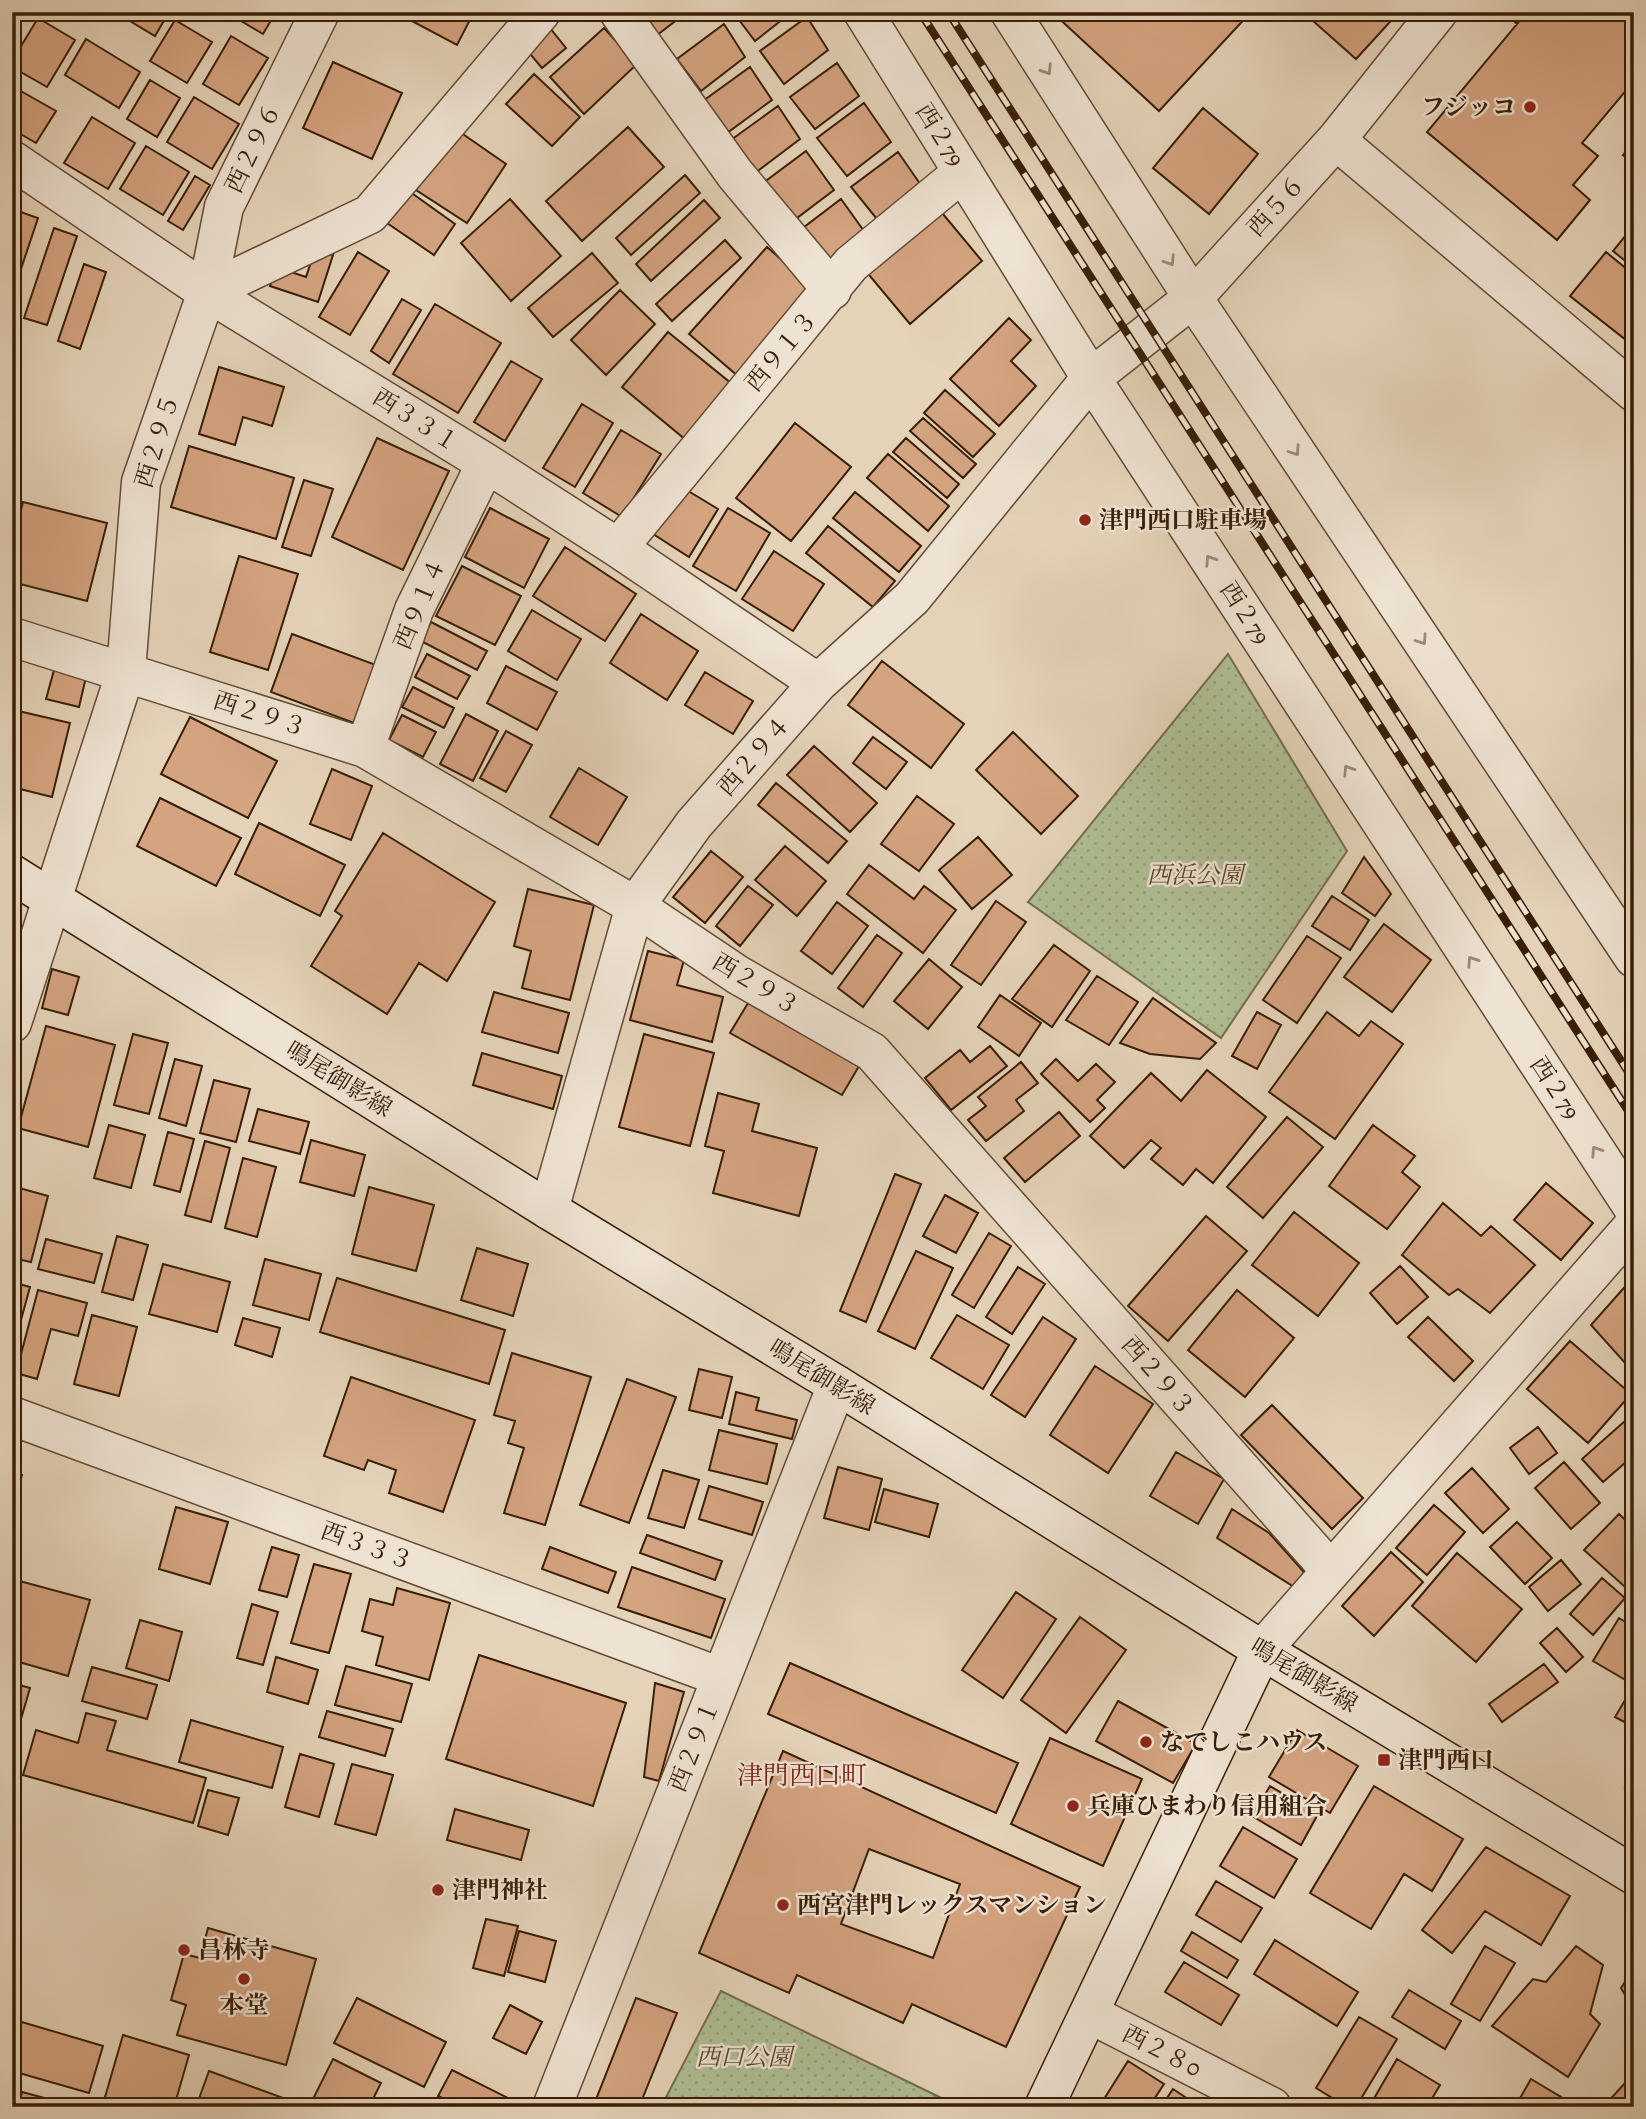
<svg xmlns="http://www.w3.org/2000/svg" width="1646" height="2119" viewBox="0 0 1646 2119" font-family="Alegreya,'Noto Serif JP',serif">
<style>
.park{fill:url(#park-dots);stroke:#746e4e;stroke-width:2}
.building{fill:#d4a380;stroke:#381e07;stroke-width:2;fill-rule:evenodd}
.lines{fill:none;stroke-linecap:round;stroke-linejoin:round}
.street-casing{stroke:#634b34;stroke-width:41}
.secondary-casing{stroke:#381e07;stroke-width:41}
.street{stroke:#eee2d2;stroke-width:38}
.secondary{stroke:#eee2d2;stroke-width:38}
.rail-casing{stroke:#381e07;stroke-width:8}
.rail{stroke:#eee2d2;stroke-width:5;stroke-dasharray:16;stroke-linecap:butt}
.oneway{stroke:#9c8a77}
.poi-dot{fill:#8f2418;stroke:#eee2d2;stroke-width:2.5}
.labels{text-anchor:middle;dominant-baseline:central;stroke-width:5;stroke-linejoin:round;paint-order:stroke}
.poi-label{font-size:24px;font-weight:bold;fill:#381e07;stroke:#eee2d2;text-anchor:start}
.street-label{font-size:24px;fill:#381e07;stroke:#eee2d2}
.park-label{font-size:24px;font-style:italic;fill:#56462a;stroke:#eee2d2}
.neighbourhood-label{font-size:26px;fill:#7a1f14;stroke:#eee2d2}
</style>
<defs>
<pattern id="park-dots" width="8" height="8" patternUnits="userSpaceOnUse" patternTransform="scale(1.75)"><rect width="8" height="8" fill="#afbe94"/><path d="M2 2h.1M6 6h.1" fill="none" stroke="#97a37e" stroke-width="1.8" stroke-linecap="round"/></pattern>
</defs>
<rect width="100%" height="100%" fill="#e5d3b9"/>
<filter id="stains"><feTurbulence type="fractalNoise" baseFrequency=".00286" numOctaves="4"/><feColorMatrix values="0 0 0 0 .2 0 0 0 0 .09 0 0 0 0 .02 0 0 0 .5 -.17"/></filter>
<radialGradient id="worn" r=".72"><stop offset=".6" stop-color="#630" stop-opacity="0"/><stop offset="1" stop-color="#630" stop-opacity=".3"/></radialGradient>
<!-- park -->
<path class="park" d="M1228,654L1347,851L1221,1038L1028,902Z
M721,1991L960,2107H661Z"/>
<!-- building -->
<path class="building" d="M90,12H105L101,19Z
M115,12H169L155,36Z
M226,12H276L263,34Z
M395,12H474L457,45Z
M633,12H687L652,39Z
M733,12H792L755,41Z
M1052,12H1251L1159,111Z
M1303,12H1399L1356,59Z
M1504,12H1527L1517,24Z
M1527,12H1617L1634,26V81L1582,143L1598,156L1573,185L1590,200L1557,240L1427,132Z
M807,17L828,50L784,84L760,51Z
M38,18L75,40L47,87L12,67V61Z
M175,20L212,42L187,83L150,61Z
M724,24L745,57L701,91L677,59Z
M550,28L566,48L542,68L525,48Z
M604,28L637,64L584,114L550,77Z
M231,36L268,58L239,105L203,84Z
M86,39L140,72L119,108L65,75Z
M333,62L402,93L372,159L303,128Z
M837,63L859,96L815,129L790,97Z
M750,67L772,100L727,133L703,101Z
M534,74L580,117L552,146L506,104Z
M150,80L180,98L157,137L127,119Z
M12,86L56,111L36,143L12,129Z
M194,97L239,124L212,169L167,142Z
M864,103L891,142L847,176L817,138Z
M778,106L800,139L755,173L731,140Z
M1203,108L1258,154L1209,214L1153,168Z
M92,117L135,143L108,189L64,163Z
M628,127L664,167L582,241L546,201Z
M457,130L506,164L467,223L416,190Z
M1634,142V164L1623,155Z
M146,146L189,172L163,215L120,189Z
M806,151L834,190L789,224L759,186Z
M898,152L925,191L881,224L851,187Z
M685,175L700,193L631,255L616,238Z
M195,176L210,185L183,230L168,221Z
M406,189L455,224L434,255L384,221Z
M510,199L561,256L511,301L461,243Z
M841,199L869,238L825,272L795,234Z
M704,200L720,218L651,281L636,264Z
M938,208L982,261L910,324L864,269Z
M12,209L38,218L12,296Z
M1634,225V268L1613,251Z
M54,228L77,236L47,325L24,318Z
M725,240L741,258L672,321L656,304Z
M767,247L817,291L739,377L689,334Z
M315,250L333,255L318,302L270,286L276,267L306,277Z
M358,252L389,271L350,335L319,317Z
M1606,252L1634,275V330L1626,340L1570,296Z
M592,253L618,283L553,337L528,308Z
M84,264L106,272L80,349L58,341Z
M620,290L655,324L606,375L571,340Z
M402,299L421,310L389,363L371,351Z
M435,304L501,343L458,413L393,374Z
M1009,318L1031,340L1011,361L1036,386L999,426L950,379Z
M668,332L732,384L686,440L622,387Z
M511,361L542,379L505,441L474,422Z
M219,367L284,387L272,426L243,417L235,445L199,434Z
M945,390L995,434L973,457L924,413Z
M582,404L613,423L575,487L543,468Z
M923,418L976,464L963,478L910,431Z
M795,423L851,467L791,541L736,498Z
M621,430L661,454L622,517L583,493Z
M377,438L449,471L403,570L332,537Z
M906,438L959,484L947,498L893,452Z
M189,446L294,478L276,539L171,507Z
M888,454L949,506L928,531L867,478Z
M304,480L333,489L311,556L282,547Z
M680,486L718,509L689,557L650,532Z
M855,492L921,546L899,572L833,518Z
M23,502L107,523L87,601L12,582V545Z
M490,508L549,539L524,588L465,557Z
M728,508L770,533L736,591L693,566Z
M828,526L895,581L873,607L806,553Z
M565,547L636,594L605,641L533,596Z
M774,551L824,584L793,631L742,599Z
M239,556L298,574L268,670L210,652Z
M462,566L521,596L495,645L436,616Z
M532,610L581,639L557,680L508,651Z
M641,614L698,651L667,700L610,663Z
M431,622L487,651L477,670L421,641Z
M292,634L376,665L354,723L271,692Z
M427,654L470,676L457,699L415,677Z
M12,658L18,659L12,682Z
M882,661L964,724L931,768L848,705Z
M506,666L557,692L537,730L487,703Z
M54,670L86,677L79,707L46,699Z
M705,672L753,701L733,734L685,705Z
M413,687L454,708L444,728L402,707Z
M14,710L70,723L52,797L12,787Z
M466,714L498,731L473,781L440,764Z
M402,715L436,732L423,757L389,740Z
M190,717L277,761L248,818L161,774Z
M506,731L532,745L506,792L480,778Z
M1013,732L1078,796L1041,834L976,770Z
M873,737L907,762L886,789L853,763Z
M814,746L877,803L850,832L787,775Z
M579,768L627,797L598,845L550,817Z
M332,769L372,786L351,840L310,824Z
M776,783L847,841L828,863L758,805Z
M917,796L954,824L919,871L881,844Z
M160,798L241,838L216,886L137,846Z
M259,823L345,865L320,916L235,874Z
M383,833L495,902L447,981L419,963L387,1014L311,966L342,916L335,911Z
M978,837L1012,875L972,909L939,870Z
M785,846L826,881L797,916L755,880Z
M711,851L743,877L705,923L673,897Z
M1364,857L1391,894L1375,916L1342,893Z
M869,865L914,899L924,886L956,910L923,953L847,894Z
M748,886L773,905L740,946L716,926Z
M528,889L594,905L570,1000L522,988L531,951L514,946Z
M1332,896L1369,920L1350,950L1312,926Z
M996,901L1026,922L981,985L951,965Z
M837,902L868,926L832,974L801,951Z
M1384,924L1431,960L1392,1012L1344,977Z
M877,935L902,953L863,1007L838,988Z
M1307,936L1341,958L1297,1023L1263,1000Z
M1054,945L1090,971L1052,1027L1012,999Z
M648,951L684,960L677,985L723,997L712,1042L630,1020Z
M929,959L962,987L928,1029L894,1001Z
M52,969L79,977L68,1015L42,1008Z
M1097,976L1138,1002L1109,1045L1066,1020Z
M494,992L569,1013L558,1053L482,1032Z
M1000,995L1041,1023L1019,1056L978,1027Z
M1153,998L1216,1043L1200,1059L1150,1054L1120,1043Z
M748,1003L859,1066L842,1095L730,1033Z
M1257,1012L1281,1025L1257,1069L1232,1056Z
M1327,1012L1359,1036L1371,1021L1403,1044L1335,1139L1269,1092Z
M46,1026L115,1045L88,1147L18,1128Z
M133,1034L168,1043L149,1114L114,1105Z
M644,1034L714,1053L690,1146L619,1127Z
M990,1046L1007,1066L951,1110L925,1078L960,1050L970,1062Z
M482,1053L562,1076L553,1109L473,1085Z
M175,1059L202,1066L186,1126L159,1118Z
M1056,1059L1078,1081L1096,1064L1115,1082L1097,1100L1105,1108L1090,1122L1041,1074Z
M1021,1062L1038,1083L1016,1100L1024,1111L986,1141L968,1120L986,1106L978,1097Z
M1207,1070L1266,1117L1213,1183L1196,1169L1183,1185L1151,1159L1161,1148L1151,1140L1124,1168L1090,1136L1151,1073L1181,1101Z
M214,1080L250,1089L236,1142L200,1133Z
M718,1093L759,1104L752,1131L817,1148L799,1216L713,1193L724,1151L705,1146Z
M258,1109L309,1122L300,1154L249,1141Z
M1059,1112L1080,1136L1025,1182L1004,1158Z
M1287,1117L1323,1147L1263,1218L1227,1187Z
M109,1125L145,1135L131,1188L94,1178Z
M1373,1125L1415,1156L1402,1172L1420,1187L1387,1229L1329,1186Z
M168,1132L194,1139L180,1192L154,1185Z
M311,1140L365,1155L354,1196L300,1182Z
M205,1141L230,1148L211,1222L185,1215Z
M243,1158L276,1167L257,1237L225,1228Z
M895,1174L921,1184L866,1322L840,1311Z
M1546,1183L1593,1223L1561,1260L1514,1220Z
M12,1186L48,1196L31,1262L12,1258Z
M369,1187L434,1205L416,1271L352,1254Z
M945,1195L978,1213L956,1253L923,1236Z
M1443,1203L1481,1236L1491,1226L1535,1265L1490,1313L1458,1289L1449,1295L1402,1255Z
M1294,1212L1359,1263L1318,1316L1252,1265Z
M1206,1216L1247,1251L1168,1341L1128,1306Z
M989,1233L1011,1246L974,1308L952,1295Z
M117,1236L148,1245L133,1300L102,1292Z
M46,1239L102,1254L94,1283L38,1269Z
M477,1248L528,1264L513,1316L461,1300Z
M916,1251L953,1268L915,1349L878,1331Z
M265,1259L321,1274L309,1320L253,1305Z
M163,1264L230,1282L217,1332L149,1314Z
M1400,1266L1428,1297L1397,1324L1370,1293Z
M1018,1267L1045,1284L1012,1334L986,1317Z
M337,1278L505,1330L489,1384L320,1332Z
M1630,1281L1634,1288V1373L1591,1325Z
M12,1282L30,1287L12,1353Z
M38,1290L87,1303L78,1336L51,1329L37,1379L16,1373Z
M1237,1290L1294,1338L1245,1397L1188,1350Z
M92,1315L137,1327L119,1396L74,1384Z
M957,1315L1009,1345L983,1389L931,1358Z
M1043,1317L1076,1339L1025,1417L991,1395Z
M1428,1317L1473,1361L1454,1381L1408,1337Z
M243,1318L280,1328L272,1357L235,1345Z
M1570,1341L1631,1394L1588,1443L1527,1389Z
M512,1353L591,1377L545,1525L504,1513L524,1448L508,1443L515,1421L494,1415Z
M1095,1366L1153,1404L1108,1473L1050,1435Z
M699,1369L732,1377L722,1418L689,1410Z
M351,1377L475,1420L443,1512L389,1493L396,1470L368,1460L364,1470L324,1456Z
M627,1379L676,1397L629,1523L580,1505Z
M736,1392L759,1398L756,1410L797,1420L792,1439L729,1424Z
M1272,1405L1363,1498L1332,1529L1241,1435Z
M1634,1413V1455L1603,1482L1582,1459Z
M1538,1427L1557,1453L1529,1474L1510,1448Z
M719,1430L777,1444L767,1484L709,1470Z
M1176,1452L1224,1479L1198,1524L1150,1496Z
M1564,1462L1600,1503L1571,1529L1535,1488Z
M838,1467L882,1479L869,1530L824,1518Z
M1472,1468L1509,1509L1483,1533L1445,1493Z
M663,1470L699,1480L684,1528L648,1518Z
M12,1472L22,1475L12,1512Z
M709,1486L763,1502L752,1535L699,1519Z
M884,1489L938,1504L929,1537L875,1522Z
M1434,1505L1465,1532L1427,1575L1396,1548Z
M176,1507L228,1522L210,1584L159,1569Z
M1232,1509L1269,1533L1304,1572L1294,1587L1217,1538Z
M1619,1514L1634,1528V1595L1584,1550Z
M1517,1522L1552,1558L1525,1584L1490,1547Z
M647,1535L722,1561L715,1580L640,1553Z
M272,1547L299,1555L287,1597L259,1590Z
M550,1547L616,1572L608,1593L542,1569Z
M1391,1552L1423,1582L1374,1636L1342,1606Z
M1457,1553L1522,1609L1476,1662L1412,1606Z
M1561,1560L1581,1584L1548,1611L1529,1587Z
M314,1564L351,1574L329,1653L291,1643Z
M632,1567L725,1599L711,1638L618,1607Z
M1602,1578L1625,1598L1593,1635L1570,1614Z
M12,1579L90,1600L68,1676L12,1660Z
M397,1588L450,1603L429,1680L376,1665L383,1637L362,1631L370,1599L393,1605Z
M1016,1592L1056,1619L1003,1698L962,1670Z
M252,1604L278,1612L263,1665L237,1658Z
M1080,1617L1126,1650L1066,1733L1021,1700Z
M1619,1618L1634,1627V1727L1615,1717L1634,1685L1593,1661Z
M140,1620L182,1632L169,1681L126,1668Z
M1557,1628L1583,1657L1566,1672L1540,1643Z
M479,1655L626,1703L593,1806L446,1759Z
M276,1657L318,1670L308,1704L267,1692Z
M790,1663L1018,1763L996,1813L768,1714Z
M1544,1664L1558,1682L1502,1722L1489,1704Z
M346,1666L412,1684L401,1722L335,1705Z
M92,1667L157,1685L147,1719L82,1701Z
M12,1683L30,1688L12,1750Z
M655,1683L684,1692L659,1781L644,1777Z
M1118,1701L1196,1744L1173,1783L1096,1741Z
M327,1711L393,1729L385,1756L319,1737Z
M86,1713L116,1721L107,1750L206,1778L193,1823L23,1775L36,1730L78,1743Z
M191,1720L283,1747L272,1788L179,1762Z
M1297,1730L1358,1766L1330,1813L1269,1777Z
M1050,1738L1142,1779L1103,1866L1011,1824Z
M783,1751L1080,1887L1006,2047L912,2004L903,2023L797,1975L789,1993L699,1953ZM869,1849L960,1884L933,1958L841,1924Z
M300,1754L334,1764L319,1817L285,1807Z
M352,1764L393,1775L376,1835L335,1824Z
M1634,1775V1793L1625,1788Z
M1270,1786L1318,1814L1301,1845L1252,1816Z
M1374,1786L1463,1839L1432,1891L1404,1874L1371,1929L1310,1893Z
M208,1790L239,1798L228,1835L198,1826Z
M455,1809L529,1830L521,1860L447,1840Z
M1243,1827L1297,1859L1274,1898L1220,1866Z
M1486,1847L1570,1896L1541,1945L1485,1911L1452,1953L1422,1930Z
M1216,1881L1262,1908L1241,1942L1196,1915Z
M486,1919L518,1926L504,1976L473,1968Z
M208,1928L316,1959L286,2065L177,2035L186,2005L171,2000L184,1954L200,1958Z
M519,1931L556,1941L545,1982L508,1972Z
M1192,1932L1238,1960L1227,1978L1181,1951Z
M1275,1940L1358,1992L1337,2026L1254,1974Z
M1485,1946L1515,1963L1480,2021L1451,2004Z
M1576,1946L1603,1965L1590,2014L1600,2024L1568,2077L1492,2026L1533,1979L1546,1982Z
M1184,1962L1239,1995L1221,2025L1165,1992Z
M1634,1968V2010L1621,1988Z
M1409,1990L1461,2021L1445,2049L1392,2017Z
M357,1998L446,2042L424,2087L334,2043Z
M636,1998L677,2013L639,2107H608L595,2102Z
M510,2005L542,2022L526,2054L493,2038Z
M1359,2017L1397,2039L1356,2107H1347L1316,2088Z
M15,2020L103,2046L89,2093L12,2071V2030Z
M123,2035L189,2055L174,2107H112L103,2104Z
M333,2059L381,2083L369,2107H309Z
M1397,2059L1440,2085L1427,2107H1369Z
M1128,2061L1164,2084L1149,2107H1099Z
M452,2070L522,2105L521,2107H460L438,2096Z
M209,2071L286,2099L283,2107H196Z
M1531,2079L1561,2097L1556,2107H1515Z
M1626,2082L1634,2089V2107H1603Z
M1173,2089L1200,2107H1161Z
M22,2092L71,2105V2107H17Z"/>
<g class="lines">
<defs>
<path id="street" d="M619,12L735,174L832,290
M863,12L1091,378L1634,1209
M1010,12L1193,298L1634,958
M1336,140L1634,392
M12,160L207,292L486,463L618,548L818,683
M207,292L370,214L541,12
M618,548L851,264L963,172
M12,637L365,748L635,906L738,975L872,1052L1331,1571
M365,748L414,610L486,463
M12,1023L126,671L141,482L207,292L224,207L320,12
M549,1210L635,906L694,824L818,683L912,598L1091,378L1193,298L1336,140L1438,12
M12,1416L721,1677
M1262,1650L1634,1225
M1090,2014L1272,2107
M552,2107L837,1385"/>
<path id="secondary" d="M12,874L549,1210L837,1385L1262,1650L1634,1875
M1044,2107L1262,1650"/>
</defs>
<!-- street casing -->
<use href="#street" class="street-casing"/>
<!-- secondary casing -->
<use href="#secondary" class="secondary-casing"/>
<!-- street -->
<use href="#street" class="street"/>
<!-- secondary -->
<use href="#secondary" class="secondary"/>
<defs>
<path id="rail" d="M920,12L1634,1120
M948,12L1634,1081"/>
</defs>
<!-- rail casing -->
<use href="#rail" class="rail-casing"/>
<!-- rail -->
<use href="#rail" class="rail"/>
</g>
<!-- one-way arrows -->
<defs><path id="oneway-chevron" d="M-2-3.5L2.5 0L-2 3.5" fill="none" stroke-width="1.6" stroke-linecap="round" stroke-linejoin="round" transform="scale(1.75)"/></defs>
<g class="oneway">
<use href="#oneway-chevron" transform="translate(1047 70) rotate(57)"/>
<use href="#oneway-chevron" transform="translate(1170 261) rotate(57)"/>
<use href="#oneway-chevron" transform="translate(1295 451) rotate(56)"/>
<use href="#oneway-chevron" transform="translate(1210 560) rotate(-123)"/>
<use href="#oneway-chevron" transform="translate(1422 640) rotate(56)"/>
<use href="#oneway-chevron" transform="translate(1348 770) rotate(-123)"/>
<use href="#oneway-chevron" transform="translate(1472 961) rotate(-123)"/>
<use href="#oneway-chevron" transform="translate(1596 1151) rotate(-123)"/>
</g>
<!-- markers -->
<g class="poi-dot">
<circle cx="1530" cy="107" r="7"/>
<circle cx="1085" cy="520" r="7"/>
<circle cx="1146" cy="1742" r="7"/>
<rect x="1377" y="1753" width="14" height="14" rx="3.5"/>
<circle cx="1073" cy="1806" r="7"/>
<circle cx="438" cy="1890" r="7"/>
<circle cx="783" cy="1905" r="7"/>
<circle cx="184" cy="1950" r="7"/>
<circle cx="244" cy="1979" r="7"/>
</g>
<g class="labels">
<!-- poi labels -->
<g class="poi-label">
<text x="1516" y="107" text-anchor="end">フジッコ</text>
<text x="1099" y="520">津門西口駐車場</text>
<text x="1160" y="1742">なでしこハウス</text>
<text x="1398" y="1760">津門西口</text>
<text x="1087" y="1806">兵庫ひまわり信用組合</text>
<text x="452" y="1890">津門神社</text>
<text x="797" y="1905">西宮津門レックスマンション</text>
<text x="198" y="1950">昌林寺</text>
<text x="244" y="2005" text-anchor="middle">本堂</text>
</g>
<!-- street labels -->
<g class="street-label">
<text transform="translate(940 135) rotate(58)">西２79</text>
<text transform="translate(253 148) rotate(-64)">西２９６</text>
<text transform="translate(1276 206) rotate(-48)">西５６</text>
<text transform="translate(781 351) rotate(-50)">西９１３</text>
<text transform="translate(416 420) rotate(32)">西３３１</text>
<text transform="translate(157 441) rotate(-73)">西２９５</text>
<text transform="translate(420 604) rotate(-67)">西９１４</text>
<text transform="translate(1245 613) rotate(57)">西２79</text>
<text transform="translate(260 714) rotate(18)">西２９３</text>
<text transform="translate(754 756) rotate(-49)">西２９４</text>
<text transform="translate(756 984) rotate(31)">西２９３</text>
<text transform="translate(339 1079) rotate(32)">鳴尾御影線</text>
<text transform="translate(1555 1088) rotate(57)">西２79</text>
<text transform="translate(1158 1376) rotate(49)">西２９３</text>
<text transform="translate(822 1377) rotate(32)">鳴尾御影線</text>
<text transform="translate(367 1546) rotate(20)">西３３３</text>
<text transform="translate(1304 1675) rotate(31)">鳴尾御影線</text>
<text transform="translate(694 1746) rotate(-68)">西２９１</text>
<text transform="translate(1162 2051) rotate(27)">西２８0</text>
</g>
<!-- park labels -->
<g class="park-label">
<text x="1195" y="875">西浜公園</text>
<text x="744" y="2057">西口公園</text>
</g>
<!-- neighbourhood labels -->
<g class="neighbourhood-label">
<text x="802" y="1775">津門西口町</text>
</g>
</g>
<!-- margin -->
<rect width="1646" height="2119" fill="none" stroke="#e5d3b9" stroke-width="42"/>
<rect x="14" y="14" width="1618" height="2091" fill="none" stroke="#381e07" stroke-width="3.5"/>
<rect x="21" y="21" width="1604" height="2077" fill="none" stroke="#381e07" stroke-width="2"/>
<rect width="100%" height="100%" filter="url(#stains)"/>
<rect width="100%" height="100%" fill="url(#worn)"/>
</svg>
